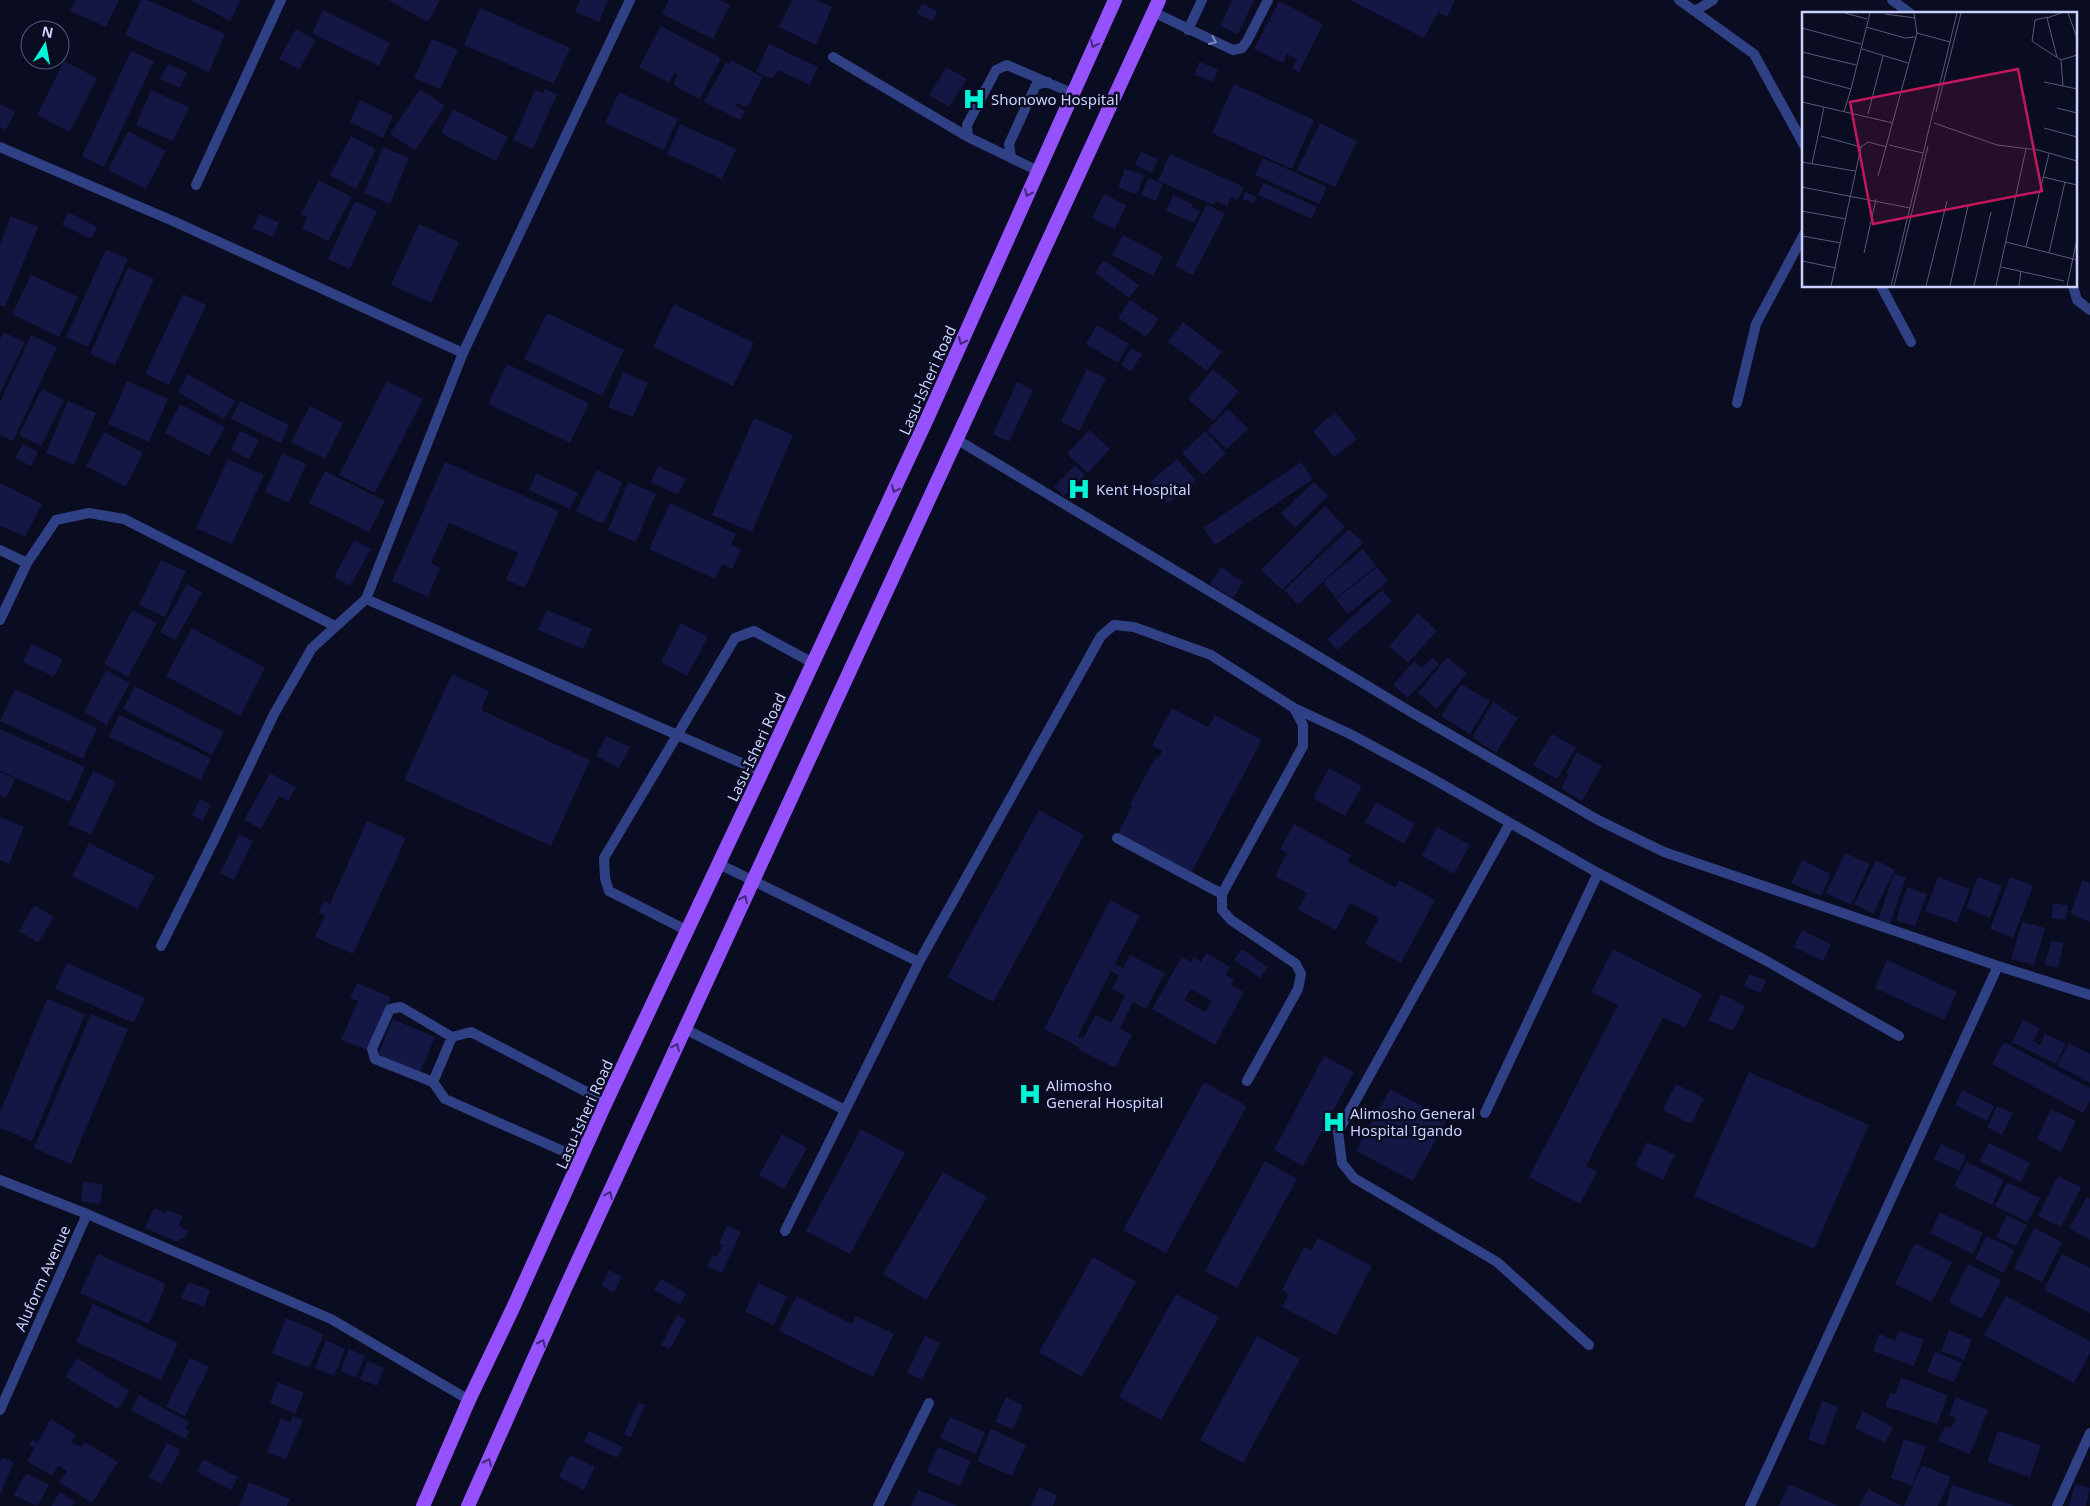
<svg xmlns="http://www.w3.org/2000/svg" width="2090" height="1506" viewBox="0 0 2090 1506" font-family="'Noto Sans',sans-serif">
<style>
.building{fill:#141644;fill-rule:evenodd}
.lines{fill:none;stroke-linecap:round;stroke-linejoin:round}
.service{stroke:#304085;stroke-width:10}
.minor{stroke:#304085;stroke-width:10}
.primary{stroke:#9651ff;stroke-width:14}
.oneway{stroke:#7d88c2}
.oneway2{stroke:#42287a}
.labels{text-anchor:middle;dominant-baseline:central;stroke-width:5;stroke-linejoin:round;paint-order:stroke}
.poi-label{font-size:15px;fill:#cad0ff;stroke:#0a0c21;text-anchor:start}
.street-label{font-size:15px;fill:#cad0ff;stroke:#0a0c21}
.inset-road{fill:none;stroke:#575a7a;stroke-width:1}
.view{fill:#c2185b;fill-opacity:0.15;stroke:#c2185b;stroke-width:2.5}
.inset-edge{fill:none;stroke:#cad0ff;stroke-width:2.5}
</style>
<rect width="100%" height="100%" fill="#0a0c21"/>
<!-- building -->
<path class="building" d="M72,0H119L106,27L70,11L75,1Z
M141,0H147L225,34L209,72L125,35Z
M191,0H241L230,21Z
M388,0H440L428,22Z
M580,0H608L599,22L575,12Z
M669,0H720L730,5L713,39L662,14Z
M792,0H817L832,7L816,45L779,27Z
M1232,0H1254L1238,34L1220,26Z
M1350,0H1455L1447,17L1438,12L1424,38Z
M1279,1L1323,24L1299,72L1292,68L1297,59L1287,54L1283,63L1254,49Z
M922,4L937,11L933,21L917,14Z
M480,8L570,48L554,84L464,45Z
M323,10L390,43L379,66L312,33Z
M661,26L721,58L700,99L673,85L678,74L674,73L669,83L639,67Z
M296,29L316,40L299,69L279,59Z
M432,39L458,50L440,89L414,78Z
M769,44L818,67L810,85L778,70L773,79L756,72Z
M131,51L154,61L104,167L82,156Z
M731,60L763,77L747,108L737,103L735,106L745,111L740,120L704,102L726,62L729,64Z
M64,61L97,78L70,132L37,115Z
M1199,62L1218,69L1214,82L1195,75Z
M168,64L187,72L180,88L160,79Z
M946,67L967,79L949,107L929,95Z
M1234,84L1314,120L1292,169L1212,133Z
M420,89L445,106L415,150L390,134Z
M545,89L557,94L533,149L513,140L535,90L543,93Z
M151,90L189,107L173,141L136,125Z
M619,92L678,119L664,150L605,123Z
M360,100L393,116L383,138L350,122Z
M0,104L15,112L6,130L0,127Z
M453,109L508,137L496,161L441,133Z
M1320,123L1357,141L1335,187L1297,170Z
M680,124L736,149L722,179L667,154Z
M128,131L166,151L146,189L108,170Z
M351,136L376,149L356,189L330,175Z
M383,147L409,158L390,204L364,193Z
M1141,152L1158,159L1152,173L1135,165Z
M1170,154L1244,187L1238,200L1231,197L1227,206L1216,201L1213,205L1158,181Z
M1263,158L1327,187L1319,204L1255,175Z
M1125,169L1144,175L1137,194L1118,188Z
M1148,178L1163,184L1156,201L1141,195Z
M319,180L352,197L328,241L302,228L307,217L301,214Z
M1263,183L1317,207L1312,219L1258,195Z
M1245,192L1257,197L1254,203L1243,199Z
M1104,194L1126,205L1115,229L1092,218Z
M1173,195L1192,204L1191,207L1200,211L1194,223L1166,211Z
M355,201L377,211L350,269L328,259Z
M1207,204L1225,214L1193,275L1175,266Z
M68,212L97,227L91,239L62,225Z
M259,214L279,222L273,237L253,228Z
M11,216L38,227L5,307L0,305V244Z
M419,224L459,242L431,303L391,285Z
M1123,235L1163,256L1153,276L1112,255Z
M106,249L128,259L88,347L66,337Z
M1104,260L1139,285L1129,298L1095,273Z
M128,267L154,279L115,365L90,354Z
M31,275L78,297L59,337L12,314Z
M183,294L206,305L169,385L145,374Z
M1130,300L1159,319L1146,337L1118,318Z
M674,304L754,343L733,386L653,347Z
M547,313L624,350L602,396L524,359Z
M1183,322L1222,352L1207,371L1168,342Z
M1097,325L1129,344L1118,363L1086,344Z
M3,332L25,342L0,394V339Z
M31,335L57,347L13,441L0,435V402Z
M1131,348L1142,354L1131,372L1121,365Z
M507,364L589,403L570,443L488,404Z
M1087,369L1106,378L1079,431L1061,421Z
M1213,369L1239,391L1213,421L1188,399Z
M623,372L648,383L633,417L608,407Z
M188,374L235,401L224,419L178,392Z
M127,381L168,399L149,442L108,424Z
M387,381L423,399L375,493L339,475Z
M1017,382L1033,390L1009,442L993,434Z
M42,389L64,400L41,446L19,435Z
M68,401L96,413L74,465L46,453Z
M240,401L289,425L281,443L231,419Z
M180,404L225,427L209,456L165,433Z
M310,406L343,423L325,459L291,442Z
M1228,409L1248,429L1227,449L1207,430Z
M1335,412L1357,439L1334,457L1313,431Z
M754,418L793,435L752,532L712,515Z
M1089,430L1110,449L1088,473L1067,454Z
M240,431L259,440L249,459L231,450Z
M1205,431L1226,453L1203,475L1182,453Z
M104,432L143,453L126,487L86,466Z
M23,444L38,452L31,466L15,458Z
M282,453L306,464L289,503L265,492Z
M228,459L264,475L232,544L196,528Z
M1177,459L1196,480L1168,504L1150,482Z
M445,462L559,511L525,588L506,580L518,553L449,523L431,563L440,568L428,597L392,581Z
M1301,462L1313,479L1215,545L1203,528Z
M1075,465L1085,475L1064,496L1054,487Z
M658,466L686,479L678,495L651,482Z
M597,470L623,482L603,524L576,511Z
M325,471L385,501L369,532L309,503Z
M536,473L578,493L570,509L529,490Z
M628,482L656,494L636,542L608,530Z
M1314,482L1328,496L1295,528L1281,513Z
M0,483L42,504L25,537L0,525Z
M670,503L736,534L731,545L741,550L732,569L722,564L715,579L649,549Z
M1325,506L1345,527L1282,590L1261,570Z
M1349,529L1363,543L1298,605L1284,590Z
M354,540L371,549L350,586L334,577Z
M1363,549L1376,566L1336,598L1323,582Z
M161,560L186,571L165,617L139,605Z
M1221,567L1243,582L1233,598L1210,584Z
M1377,567L1388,581L1348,614L1336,599Z
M187,584L202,593L175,640L160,632Z
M1382,590L1392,601L1337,650L1327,639Z
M132,610L157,623L128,677L104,664Z
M547,610L592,629L583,649L538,630Z
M1418,613L1437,631L1408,663L1389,646Z
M681,623L708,637L687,676L661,662Z
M192,628L265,668L240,716L166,676Z
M32,644L63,659L54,677L23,662Z
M1447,657L1467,673L1437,709L1418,693Z
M1432,658L1439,664L1408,698L1393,685L1414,661L1422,668Z
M106,670L130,683L107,725L84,712Z
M452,674L489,691L481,710L590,760L551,846L404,780Z
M1461,684L1490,701L1470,734L1441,716Z
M135,686L224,732L212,755L123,709Z
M15,689L97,728L83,759L0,721Z
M1493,702L1518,718L1496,753L1472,737Z
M1172,708L1208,727L1215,715L1262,740L1191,873L1118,834L1132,806L1130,805L1156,756L1159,757L1162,751L1152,745Z
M119,715L211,758L201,780L109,737Z
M0,729L85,767L70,802L0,771Z
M1552,734L1576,748L1557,779L1533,765Z
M606,736L630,747L619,768L596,756Z
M1577,752L1602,766L1582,801L1561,789L1568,775L1566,773Z
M1329,768L1362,786L1345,816L1313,798Z
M93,771L116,782L91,835L68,824Z
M0,772L15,779L6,798L0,795Z
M270,773L296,787L288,801L279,796L261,829L244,820Z
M200,799L211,805L203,821L192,815Z
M1376,802L1415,824L1404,844L1365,822Z
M1039,810L1084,835L993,1002L947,977Z
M0,817L24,827L9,864L0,860Z
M367,821L406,838L353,954L315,937L325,916L318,913L324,901L330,904Z
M1294,824L1351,855L1348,862L1395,887L1399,880L1435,900L1401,963L1365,944L1379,918L1350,903L1336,930L1298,910L1307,893L1275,876L1287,853L1280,849Z
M1437,827L1470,845L1454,874L1422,856Z
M239,834L253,841L234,880L220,873Z
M89,843L155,876L138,909L72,876Z
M1845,853L1870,864L1851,905L1826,893Z
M1802,860L1831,874L1821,896L1791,883Z
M1876,860L1895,870L1873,914L1854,904Z
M1894,874L1906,878L1889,927L1877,923Z
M1938,877L1970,889L1957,923L1925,911Z
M1978,877L2002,886L1990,918L1966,908Z
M2010,877L2033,886L2013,938L1990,929Z
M2083,880L2090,883V922L2070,914Z
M1907,887L1927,894L1915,926L1896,920Z
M1110,900L1140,916L1115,963L1123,968L1130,955L1165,973L1146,1009L1133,1002L1120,1028L1132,1035L1115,1068L1078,1049L1079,1047L1044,1029ZM1111,971L1119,975L1112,989L1125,996L1111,1023L1096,1015L1083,1039L1078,1036Z
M2053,903L2068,906L2065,920L2051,918Z
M34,905L54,917L38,943L19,931Z
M2022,922L2045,928L2034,965L2011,959Z
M1802,930L1831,944L1823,961L1794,947Z
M2051,940L2064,943L2058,968L2045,965Z
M1242,949L1268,967L1260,978L1234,960Z
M1613,949L1702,994L1685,1028L1663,1017L1586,1166L1597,1172L1580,1204L1529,1177L1618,1005L1591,992Z
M1206,953L1230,967L1226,975L1234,980L1231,985L1244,992L1215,1045L1152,1009L1182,957L1191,962L1194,957L1201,962ZM1191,989L1212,1001L1205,1012L1184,1000Z
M1887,960L1957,992L1944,1020L1875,988Z
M67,963L145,998L134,1023L55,989Z
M1749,974L1766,980L1761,993L1744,986Z
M357,983L391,997L368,1050L341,1040L358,1001L350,998Z
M1721,994L1745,1006L1733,1031L1709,1020Z
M47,999L85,1014L32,1141L0,1128V1112Z
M91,1014L128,1029L71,1164L34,1148Z
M393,1019L435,1037L420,1073L378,1055Z
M2023,1020L2040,1028L2033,1041L2040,1045L2045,1034L2066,1044L2056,1064L2012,1042Z
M2004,1042L2090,1088V1101L2083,1113L1992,1064Z
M2069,1043L2090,1054V1083L2057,1065Z
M1324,1056L1354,1072L1303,1166L1274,1150Z
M1749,1072L1869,1125L1814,1249L1694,1196Z
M1204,1082L1247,1106L1166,1253L1123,1230Z
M1676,1084L1704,1098L1691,1124L1663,1110Z
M1390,1089L1447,1119L1413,1181L1356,1151Z
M1963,1090L1994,1106L1987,1121L1955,1105Z
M1997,1106L2013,1113L2002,1135L1987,1127Z
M2051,1109L2076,1121L2061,1152L2037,1139Z
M861,1129L905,1153L850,1254L806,1231Z
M782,1134L807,1148L784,1189L759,1175Z
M1647,1142L1675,1155L1663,1180L1635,1166Z
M1989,1143L2030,1163L2021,1182L1979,1161Z
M1941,1144L1966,1156L1959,1171L1934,1159Z
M1265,1161L1297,1179L1237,1288L1205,1271Z
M1967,1162L2004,1180L1992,1205L1954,1186Z
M943,1172L987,1197L926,1300L883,1274Z
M2058,1176L2081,1187L2061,1227L2038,1216Z
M83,1182L103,1184L100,1204L81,1201Z
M2007,1182L2040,1198L2028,1222L1995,1206Z
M2087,1197L2090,1199V1240L2069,1228Z
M154,1208L166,1213L167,1210L183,1216L179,1225L188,1231L184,1239L180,1238L178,1242L145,1228Z
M1940,1212L1983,1233L1973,1254L1930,1233Z
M2007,1215L2027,1225L2016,1246L1996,1237Z
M727,1225L741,1232L722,1273L707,1267L713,1255L717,1257L723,1245L719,1243Z
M2034,1228L2062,1242L2042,1282L2014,1268Z
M1986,1236L2015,1250L2004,1273L1975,1259Z
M1318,1238L1372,1266L1336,1335L1282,1307L1289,1294L1282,1290L1304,1247L1311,1250Z
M1915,1243L1952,1262L1932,1302L1895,1284Z
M98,1254L166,1284L149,1324L80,1293Z
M2062,1254L2090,1268V1313L2044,1290Z
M1093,1257L1136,1282L1082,1377L1039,1352Z
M1968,1264L2001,1280L1982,1319L1949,1302Z
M609,1270L622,1277L614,1292L601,1286Z
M661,1279L686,1293L680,1305L654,1290Z
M188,1282L210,1290L204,1307L181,1298Z
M758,1283L787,1296L774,1325L745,1312Z
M1176,1294L1219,1317L1161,1420L1119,1397Z
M796,1296L852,1324L856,1316L894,1334L873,1377L779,1331Z
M2006,1296L2090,1341V1353L2074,1383L1984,1335Z
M93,1304L178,1343L161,1380L76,1342Z
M677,1315L686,1320L670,1349L661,1345Z
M286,1318L324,1334L309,1368L272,1353Z
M1949,1330L1972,1339L1964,1360L1941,1351Z
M1899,1331L1924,1340L1914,1366L1873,1351L1879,1334L1895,1340Z
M925,1336L940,1343L922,1380L907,1373Z
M1257,1336L1300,1359L1243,1463L1200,1440Z
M326,1340L345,1349L334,1376L315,1368Z
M349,1349L365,1356L356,1378L340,1371Z
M1935,1352L1962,1363L1954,1382L1927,1372Z
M77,1358L130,1391L118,1409L65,1377Z
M190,1358L209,1367L185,1416L166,1407Z
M368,1361L384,1368L377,1386L360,1379Z
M1901,1378L1948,1395L1937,1424L1885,1406L1890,1393L1895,1394Z
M278,1382L304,1393L295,1414L270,1403Z
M139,1395L189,1422L185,1429L190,1431L185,1439L131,1410Z
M1006,1397L1023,1405L1013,1429L995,1422Z
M1956,1397L1988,1410L1970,1454L1938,1441L1945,1426L1951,1428L1956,1418L1949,1415Z
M1822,1401L1838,1407L1824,1445L1808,1439Z
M638,1403L645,1405L631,1437L624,1434Z
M1863,1411L1893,1427L1885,1443L1855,1428Z
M293,1416L303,1420L286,1459L267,1452L281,1418L290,1422Z
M950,1417L985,1432L976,1454L940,1438Z
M51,1419L76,1435L71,1442L81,1447L85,1442L118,1462L92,1503L59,1482L67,1471L58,1466L52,1476L27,1461L35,1448L29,1445L33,1440L37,1443Z
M991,1429L1026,1445L1012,1476L977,1461Z
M589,1431L623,1447L617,1458L584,1442Z
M1998,1431L2041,1445L2030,1477L1987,1462Z
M1904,1439L1926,1446L1912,1486L1891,1478Z
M167,1443L181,1450L162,1484L149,1477Z
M938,1447L971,1461L960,1486L927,1472Z
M570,1455L595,1467L584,1490L559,1477Z
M2,1457L14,1462L0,1495V1462Z
M203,1459L238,1477L231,1490L197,1472Z
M1922,1465L1951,1477L1938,1506H1904Z
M26,1473L49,1485L37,1506L14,1495Z
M249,1482L290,1499L287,1506H239Z
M1789,1484L1803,1490L1838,1506H1779Z
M2075,1484L2090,1488L2086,1506H2069Z
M1952,1485L2015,1506H1946Z
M1039,1487L1057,1495L1053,1506H1031Z
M1868,1489L1902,1506H1859Z
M918,1490L958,1506H911Z
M60,1492L75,1502L72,1506H51Z"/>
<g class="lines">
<!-- service -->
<path class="service" d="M1679,0L1754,54L1804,145
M1892,0L1911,14
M1695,11L1713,0
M1153,12L1233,50L1242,48L1247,41L1268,0
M1188,30L1202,0
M833,57L968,137
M1011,157L1009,144L1036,85L1048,82
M1038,171L968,137L967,125L996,70L1007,65L1072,93
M1881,286L1911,342
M2073,286L2077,300L2090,310
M1737,403L1756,324L1804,234
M1294,708L1350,734L1426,775L1598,873L1763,959L1899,1036
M1510,823L1338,1132L1342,1163L1354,1178L1497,1262L1589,1345
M1117,838L1222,894
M719,864L919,962
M688,931L609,891L605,878L604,858L735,638L754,631L813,663
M685,1029L845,1110
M433,1082L452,1037
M1485,1113L1598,873
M581,1159L445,1099L433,1082L375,1059L372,1049L390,1009L401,1007L452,1037L471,1032L606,1102
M785,1231L919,962L1101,636L1114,625L1134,627L1211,655L1294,708L1303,725V746L1222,894V910L1231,920L1296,964L1301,974L1298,989L1247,1081"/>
<!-- minor -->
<path class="minor" d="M0,147L173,221L463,353
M196,185L281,0
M956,439L1411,712L1598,820L1664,852L1998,966L2090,995
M0,550L27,563
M366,599L762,772
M0,620L27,563L56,520L89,513L124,519L335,626
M161,946L215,838L274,714L312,648L366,599L463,353L630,0
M0,1180L87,1214L331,1319L469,1400
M0,1410L87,1214
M878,1506L929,1403
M1750,1506L1998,966
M2057,1506L2090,1433"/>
<!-- primary -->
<path class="primary" d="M423,1506L469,1400L513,1308L606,1102L762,772L927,419L1115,0
M468,1506L564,1291L1159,0"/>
</g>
<!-- one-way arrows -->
<defs><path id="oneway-chevron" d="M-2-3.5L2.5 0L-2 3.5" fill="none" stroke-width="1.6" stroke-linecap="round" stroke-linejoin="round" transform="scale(1.25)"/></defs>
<use class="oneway" href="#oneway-chevron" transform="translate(1213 41) rotate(24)"/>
<g class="oneway2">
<use href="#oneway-chevron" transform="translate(1094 44) rotate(115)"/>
<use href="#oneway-chevron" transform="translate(1028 193) rotate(114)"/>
<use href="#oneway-chevron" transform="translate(962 341) rotate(114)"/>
<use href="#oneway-chevron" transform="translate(895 489) rotate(115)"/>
<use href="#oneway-chevron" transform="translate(744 899) rotate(-65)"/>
<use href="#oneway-chevron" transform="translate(676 1047) rotate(-65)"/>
<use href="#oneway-chevron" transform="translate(609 1195) rotate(-65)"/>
<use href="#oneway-chevron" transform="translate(542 1343) rotate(-66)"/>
<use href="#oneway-chevron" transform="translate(488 1462) rotate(-66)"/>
</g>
<!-- icons -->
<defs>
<symbol id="hospital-bare" viewBox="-9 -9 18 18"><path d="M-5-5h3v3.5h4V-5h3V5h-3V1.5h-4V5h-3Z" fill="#00f5d6" stroke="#0a0c21" stroke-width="2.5" paint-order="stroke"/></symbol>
</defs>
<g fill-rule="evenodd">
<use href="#hospital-bare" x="958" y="83" width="32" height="32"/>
<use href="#hospital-bare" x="1063" y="473" width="32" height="32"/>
<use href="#hospital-bare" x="1014" y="1078" width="32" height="32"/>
<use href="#hospital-bare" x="1318" y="1106" width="32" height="32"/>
</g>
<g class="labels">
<!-- poi labels -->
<g class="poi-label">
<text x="991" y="99">Shonowo Hospital</text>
<text x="1096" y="489">Kent Hospital</text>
<text x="1046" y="1085">Alimosho<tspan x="1046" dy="17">General Hospital</tspan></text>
<text x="1350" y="1113">Alimosho General<tspan x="1350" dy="17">Hospital Igando</tspan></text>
</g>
<!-- street labels -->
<g class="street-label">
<text transform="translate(927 380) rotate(-66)">Lasu-Isheri Road</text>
<text transform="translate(756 747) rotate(-65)">Lasu-Isheri Road</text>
<text transform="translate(584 1114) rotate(-66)">Lasu-Isheri Road</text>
<text transform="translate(42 1278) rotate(-66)">Aluform Avenue</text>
</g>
</g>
<!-- overview -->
<g transform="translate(1802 12)">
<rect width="275" height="275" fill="#0a0c21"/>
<path class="inset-road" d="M43,1L65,7M112,1L115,21L148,30M266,1L275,26M83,2L113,6M246,5L233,8L230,29L259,48L275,43M64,15L103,26L113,25M0,16L59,32M60,37L106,51M0,40L54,53M255,45L245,6L259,1M259,48L261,74M0,64L49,77L42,100M242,70L275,77M49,77L68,1M0,90L91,111M255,96L275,101M134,100L159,1M66,102L81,44M132,111L195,133L236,138L275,149M242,116L275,125M19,124L59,135M87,133L121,141M0,150L53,159M10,152L22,95M76,164L115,21M241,165L275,173M0,175L108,196M0,199L44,207M0,224L39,231M204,230L275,248M224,235L247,142M62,241L74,187M247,241L263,170M0,249L34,256M199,255L262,269M29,274L59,135L66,130L85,135M89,274L155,1M92,274L126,134M124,274L145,189M148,274L166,194M172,274L189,200M194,274L224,137M217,274L219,259M265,274L275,227"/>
<path class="view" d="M216,57L240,179L71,212L48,90Z"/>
<rect width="275" height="275" class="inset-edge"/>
</g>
<!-- north arrow -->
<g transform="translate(45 45) rotate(11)"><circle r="24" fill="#0a0c21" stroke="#575a7a"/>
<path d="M0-4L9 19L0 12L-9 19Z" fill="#00f5d6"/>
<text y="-8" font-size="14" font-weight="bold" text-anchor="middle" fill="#cad0ff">N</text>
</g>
</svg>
